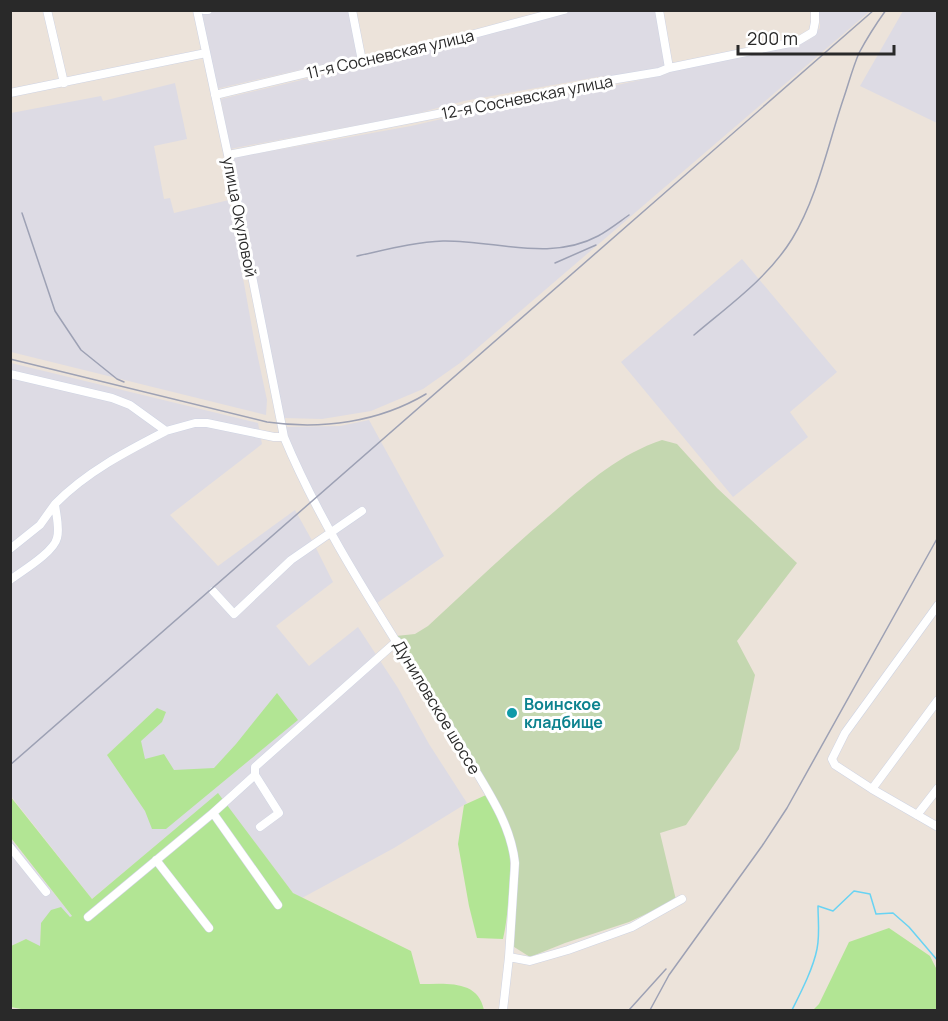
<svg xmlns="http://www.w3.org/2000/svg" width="948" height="1021" viewBox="0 0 948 1021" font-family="Manrope,sans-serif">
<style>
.industrial{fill:#dddbe4}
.green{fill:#b2e594}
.cemetery{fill:#c4d7b0}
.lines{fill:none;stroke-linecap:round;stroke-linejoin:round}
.stream{stroke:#68d3f3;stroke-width:1.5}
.minor-casing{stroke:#cfd4e3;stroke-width:9}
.minor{stroke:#fff;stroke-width:8}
.rail{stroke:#9da1b4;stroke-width:1.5}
.culture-dot{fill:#0f9aa8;stroke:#fff;stroke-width:2}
.labels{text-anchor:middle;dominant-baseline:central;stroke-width:6;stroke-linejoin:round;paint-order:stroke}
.street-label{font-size:16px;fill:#292929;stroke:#fff}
.culture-label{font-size:16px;font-weight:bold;fill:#0d838f;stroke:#fff;text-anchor:start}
</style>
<rect width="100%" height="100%" fill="#ece3da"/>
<!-- industrial -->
<path class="industrial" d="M216,10L350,11L359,56L216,89L201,13Z
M569,11H658L669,64L663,67L620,75L598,77L464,101L411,115L230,149L221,99L436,48Z
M818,11H870L460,363L423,389L371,411L322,419L282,418L233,158L411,126L472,112L603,88L664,75L673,71L797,45L809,40L820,28V22Z
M903,11H937V123L860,86Z
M175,83L187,139L154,146L164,199L170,198L174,213L229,200L254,339L267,400L266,415L11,352V113L101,96L103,101Z
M742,259L837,372L790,412L808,437L733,497L621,362Z
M11,363L258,423L262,444L170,515L218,566L295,510L314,544L333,582L276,626L309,666L358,627L398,688L429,744L467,803L394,848L302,898L293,893L218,794L92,899L11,796Z
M369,420L444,556L377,603L334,532L303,473L289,440L286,427L340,426Z
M10,838L72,916L71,917L41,923L40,947L26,939L11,946Z"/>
<!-- green -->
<path class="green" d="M277,693L298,720L166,829H152L145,811L107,755L157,708L166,712L162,722L141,741L145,759L164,754L174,770L214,768L236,744Z
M218,793L293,893L411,951L420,984C445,984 478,979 484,1010H26L11,1007V946L26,939L40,946L41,923L51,910L61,907L70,917L72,916L11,838L10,796L92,899Z
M486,795C493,810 503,826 508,842C513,858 508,921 503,939L477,938L469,906L458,844L464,805Z
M889,928L930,956L937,970V1010H813L819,1004L849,942Z"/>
<!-- cemetery -->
<path class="cemetery" d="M662,440L677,444L717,488L797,563L737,641L755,675L739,749L686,825L660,833L676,900L629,922L565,943L530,957L511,945L517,868L516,846L509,824L443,710L396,636L415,634L428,626C470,587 511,548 555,511C588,482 620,454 662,440Z"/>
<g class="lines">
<!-- stream -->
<path class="stream" d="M792,1010C801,992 813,969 817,949C820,935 818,920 818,906L833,911L854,891L870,894L876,914L893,913L909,927L938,961"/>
<defs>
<path id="minor" d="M47,10L64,83
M197,10L228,155L284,437C319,521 369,598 417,675C436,705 456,736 474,768C492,798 511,827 515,863L509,957L503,1010
M204,10H208
M352,10L362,61
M659,10L669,68
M10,93L206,53
M215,95L319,70L437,44L564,10
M228,155L611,80L659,72L669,68L785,44L798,41L813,32L815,22V10
M10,374L112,398L130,405L166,431L195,423H207L274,437H284
M10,549L40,525L55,504
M10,580C22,571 54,552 57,538C60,528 56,515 55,504C86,472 127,451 166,431
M213,591L234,614L291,560L362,511
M938,605L845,733L832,759L835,765L872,789L938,827
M255,775L213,813L278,905
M872,789L938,700
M917,815L938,788
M260,827L279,813L255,775V767L397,641
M10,847L46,892
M156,860L209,928
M88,917L213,813
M509,957L530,961L568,950L632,927L682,899"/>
</defs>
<!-- minor casing -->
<use href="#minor" class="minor-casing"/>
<!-- minor -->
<use href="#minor" class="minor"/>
<!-- rail -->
<path class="rail" d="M22,213L55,311L81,350L117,379L124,382
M357,256C385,250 414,242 443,241C494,240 550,262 598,236C609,230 619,222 629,215
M555,263L596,245
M694,335C728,306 768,278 792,239C818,196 828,144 844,97C849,82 853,67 859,53C867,38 876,24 886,10
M10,359L267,422C322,430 379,422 426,394
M10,765L874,10
M629,1010L666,969
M650,1010L669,975L762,846L787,808L938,537"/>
</g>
<!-- markers -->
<circle class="culture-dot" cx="512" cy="713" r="6"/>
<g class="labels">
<!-- street labels -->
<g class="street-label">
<text transform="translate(390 54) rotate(-13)">11-я Сосневская улица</text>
<text transform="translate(527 97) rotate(-11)">12-я Сосневская улица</text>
<text transform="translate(240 217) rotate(79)">улица Окуловой</text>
<text transform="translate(437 707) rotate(59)">Дуниловское шоссе</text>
</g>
<!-- culture labels -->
<g class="culture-label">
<text x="524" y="704">Воинское<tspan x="524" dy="18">кладбище</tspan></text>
</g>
</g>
<!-- border -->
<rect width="948" height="1021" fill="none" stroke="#292929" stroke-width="24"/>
<!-- scale -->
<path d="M738 45v9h156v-9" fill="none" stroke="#292929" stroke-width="3"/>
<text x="747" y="45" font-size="18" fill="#292929" stroke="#ffffff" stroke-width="4.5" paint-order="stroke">200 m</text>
</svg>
